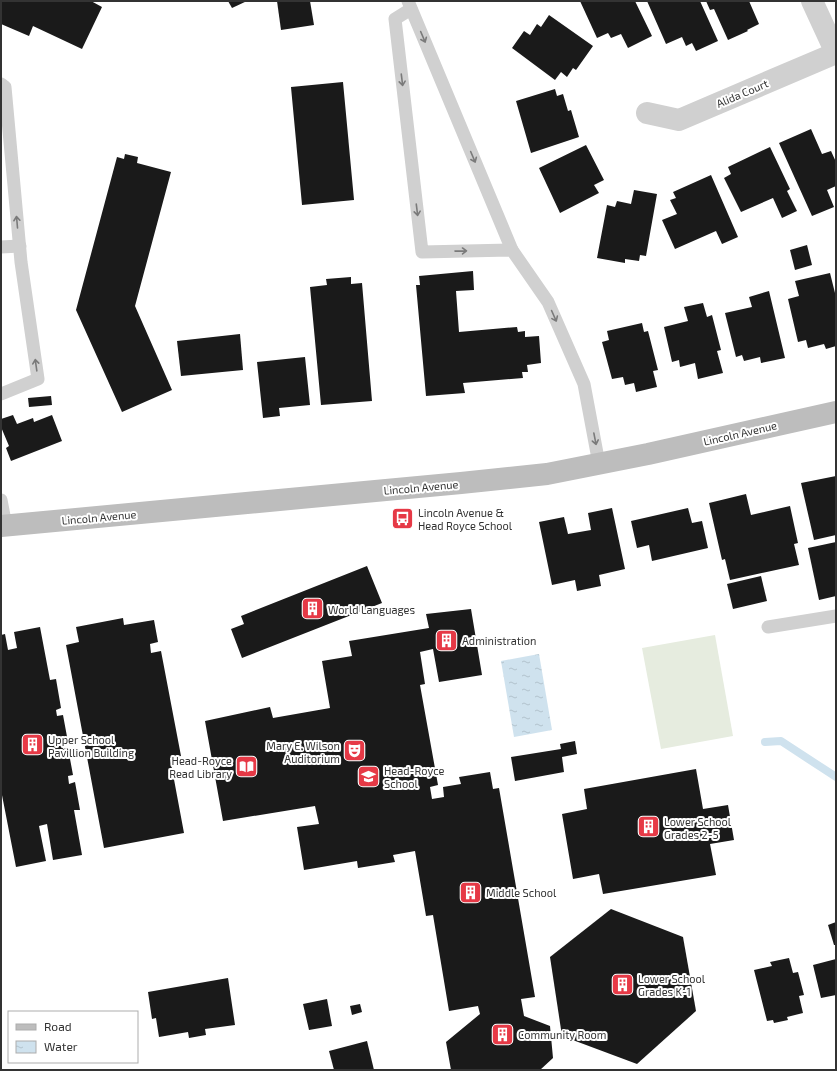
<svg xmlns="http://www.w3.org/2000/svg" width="837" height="1071" viewBox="0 0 837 1071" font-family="'Exo 2',sans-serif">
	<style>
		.pitch { fill: #e6ecdf }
		.water { fill: url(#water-ripples) }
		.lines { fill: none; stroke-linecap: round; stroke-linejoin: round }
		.stream { stroke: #cfe2ee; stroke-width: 8 }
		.building { fill: #1a1a1a }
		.lane { stroke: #d0d0d0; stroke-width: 13 }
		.street { stroke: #d0d0d0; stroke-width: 22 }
		.secondary { stroke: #bdbdbd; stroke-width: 22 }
		.oneway { stroke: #7a7a7a }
		.labels { text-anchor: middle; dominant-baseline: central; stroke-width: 4; stroke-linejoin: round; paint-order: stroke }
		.street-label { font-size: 11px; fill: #333; stroke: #fff }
		.poi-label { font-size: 11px; fill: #333; stroke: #fff; text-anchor: start }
	</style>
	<defs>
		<pattern id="water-ripples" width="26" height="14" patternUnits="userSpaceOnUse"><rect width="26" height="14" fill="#cfe2ee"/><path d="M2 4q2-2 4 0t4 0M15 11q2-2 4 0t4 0" fill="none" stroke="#b2c2cd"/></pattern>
	</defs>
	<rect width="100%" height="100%" fill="#fff"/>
	<polygon class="pitch" points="715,635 733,736 661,749 642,648"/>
	<polygon class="water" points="539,654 552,730 514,737 501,661"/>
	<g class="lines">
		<polyline class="stream" points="765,742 781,741 836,777"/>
	</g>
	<g class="building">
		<polygon points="1,1 91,1 102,7 82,49 33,26 29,36 1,24"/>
		<polygon points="228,1 247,1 232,8"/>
		<polygon points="277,1 310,1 314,25 281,30"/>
		<polygon points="580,1 635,1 652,36 628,48 621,34 611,38 608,33 597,38"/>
		<polygon points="647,1 700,1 718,41 696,51 692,43 686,46 682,37 666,44"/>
		<polygon points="706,1 749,1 759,24 747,30 748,31 728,40 714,9 710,10"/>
		<polygon points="549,15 593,46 576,70 573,68 567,77 561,72 555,80 512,48 524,31 530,35 537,24 541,27"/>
		<polygon points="343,82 354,200 302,205 291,87"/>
		<polygon points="555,89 557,96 563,94 568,111 571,110 579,137 531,153 516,101"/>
		<polygon points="811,129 822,154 831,151 836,162 836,186 827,190 834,207 812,216 779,143"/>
		<polygon points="586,145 604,180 594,185 599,193 560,213 539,168"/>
		<polygon points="770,147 790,189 787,191 797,211 782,218 773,198 741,212 724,178 731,174 728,167"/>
		<polygon points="125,154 138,157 137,163 171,172 135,306 172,390 122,412 76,310 117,157 124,159"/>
		<polygon points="711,175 738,237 722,244 716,231 675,249 662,220 677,214 670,200 676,198 673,192"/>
		<polygon points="634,190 657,194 646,256 640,255 639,261 625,259 625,263 597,258 607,205 615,207 617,201 631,204"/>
		<polygon points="807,245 812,265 795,270 790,250"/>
		<polygon points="473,271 474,290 456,291 459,332 517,327 518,332 525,331 525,337 539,336 541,363 527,365 528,372 522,372 523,378 463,383 465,393 426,396 416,285 420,285 419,276"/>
		<polygon points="830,273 836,297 836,346 826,349 824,344 808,348 806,340 798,342 788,299 799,296 795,281"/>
		<polygon points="351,277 351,284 362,283 372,401 321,405 310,287 327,285 326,279"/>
		<polygon points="769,291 785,358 761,363 760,357 744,361 742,355 736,357 725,313 752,307 749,297"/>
		<polygon points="703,303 707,317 712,315 721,350 717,351 723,373 698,379 695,363 680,367 679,360 672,362 664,327 688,321 684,307"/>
		<polygon points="642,323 644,332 648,331 658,370 653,371 657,387 636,392 634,383 625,385 623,377 612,379 602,342 609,340 607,331"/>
		<polygon points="240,334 243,370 181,376 177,341"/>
		<polygon points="305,357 310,405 279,408 280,416 263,418 257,362"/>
		<polygon points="51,396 52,405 29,407 28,398"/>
		<polygon points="13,415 17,424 33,418 34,422 52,415 62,441 11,461 6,448 9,446 1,427 1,419"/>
		<polygon points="836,476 836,535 814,540 801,483"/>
		<polygon points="746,494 751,515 790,506 798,543 794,544 799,565 730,580 725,559 722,560 709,503"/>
		<polygon points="612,508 625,569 599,575 601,586 577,591 575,580 552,585 539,522 564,517 568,534 591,530 588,513"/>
		<polygon points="688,508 692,523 702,521 708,548 652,561 649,545 637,548 631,521"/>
		<polygon points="836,542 836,596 819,600 808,548"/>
		<polygon points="367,566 382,603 242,658 231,629 244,624 241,616"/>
		<polygon points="761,576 767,601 733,609 727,584"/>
		<polygon points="471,609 482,675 439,682 433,649 420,652 425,684 420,685 438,785 430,787 432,799 444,797 443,787 461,784 459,777 490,772 493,789 499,788 535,997 521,999 524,1016 550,1026 553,1058 540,1070 451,1070 446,1042 480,1014 478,1006 449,1011 433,915 426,916 415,851 393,855 395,862 358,868 357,861 304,870 297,827 319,824 315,806 223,821 205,721 270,707 273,718 330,708 322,661 352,656 349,641 429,628 426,614"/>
		<polygon points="123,618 124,625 154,620 158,642 150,644 151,653 161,651 181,756 170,758 184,833 104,848 66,645 79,642 76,627"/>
		<polygon points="40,627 50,680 56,679 61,708 56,710 57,716 63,715 68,742 62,743 63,749 68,748 73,775 68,776 69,784 75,782 80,810 74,810 82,855 53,860 47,824 39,826 46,861 16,867 1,790 1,635 5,634 8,650 17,648 14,632"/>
		<polygon points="575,741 577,754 562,757 564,772 515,781 511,757 561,749 560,744"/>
		<polygon points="696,769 703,809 728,805 734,840 710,844 716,875 603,894 599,874 573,879 562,814 587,809 584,789"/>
		<polygon points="611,909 683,937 696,1011 637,1064 562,1036 550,957"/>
		<polygon points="836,922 836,945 834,945 828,925"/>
		<polygon points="789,958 793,973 798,972 804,995 799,996 803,1013 787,1017 788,1020 774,1023 773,1020 767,1021 754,970 772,966 770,962"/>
		<polygon points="836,959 836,995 821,998 813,965"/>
		<polygon points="228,978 235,1025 205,1029 206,1035 189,1038 188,1032 159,1037 156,1018 152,1019 148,992"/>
		<polygon points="327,999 332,1026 309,1030 303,1004"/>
		<polygon points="360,1004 362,1012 352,1015 350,1006"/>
		<polygon points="367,1041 374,1070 334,1070 329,1051"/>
	</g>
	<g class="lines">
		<g class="lane">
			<polyline points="408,1 512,250"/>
			<polyline points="411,9 395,19 422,252 512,250 548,302 584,384 599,464"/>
			<polyline points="1,84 5,87 21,262 38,379 1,394"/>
			<polyline points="1,247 20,246"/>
			<polyline points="1,500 6,526"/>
			<polyline points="768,627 836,616"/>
		</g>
		<g class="street">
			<polyline points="812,1 836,53"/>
			<polyline points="647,113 679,120 836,53"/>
		</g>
		<polyline class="secondary" points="1,526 461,483 547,474 648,454 836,412"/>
	</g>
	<defs><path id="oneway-shaft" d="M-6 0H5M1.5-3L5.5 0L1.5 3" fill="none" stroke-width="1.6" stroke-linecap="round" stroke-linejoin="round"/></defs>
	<g class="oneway">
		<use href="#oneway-shaft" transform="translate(423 37) rotate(67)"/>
		<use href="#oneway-shaft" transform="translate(402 80) rotate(83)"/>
		<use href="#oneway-shaft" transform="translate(473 157) rotate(67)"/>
		<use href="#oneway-shaft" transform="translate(417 210) rotate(83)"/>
		<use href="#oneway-shaft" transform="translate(17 222) rotate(-95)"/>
		<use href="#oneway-shaft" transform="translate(461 251) rotate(-1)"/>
		<use href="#oneway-shaft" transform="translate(554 316) rotate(66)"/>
		<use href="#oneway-shaft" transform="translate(36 365) rotate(-98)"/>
		<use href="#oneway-shaft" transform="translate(595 439) rotate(79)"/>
	</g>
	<defs>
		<symbol id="bus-square" viewBox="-11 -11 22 22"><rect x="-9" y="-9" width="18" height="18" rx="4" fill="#e63946" stroke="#fff"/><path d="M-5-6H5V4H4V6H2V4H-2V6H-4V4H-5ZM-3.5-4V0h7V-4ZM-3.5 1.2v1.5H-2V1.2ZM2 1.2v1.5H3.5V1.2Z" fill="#fff"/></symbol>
		<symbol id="building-square" viewBox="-11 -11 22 22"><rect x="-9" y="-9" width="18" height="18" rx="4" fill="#e63946" stroke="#fff"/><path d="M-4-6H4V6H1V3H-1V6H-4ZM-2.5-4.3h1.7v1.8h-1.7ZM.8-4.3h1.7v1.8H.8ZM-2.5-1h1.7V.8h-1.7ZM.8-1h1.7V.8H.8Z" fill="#fff"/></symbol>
		<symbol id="theatre-square" viewBox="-11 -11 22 22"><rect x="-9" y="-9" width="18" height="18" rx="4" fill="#e63946" stroke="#fff"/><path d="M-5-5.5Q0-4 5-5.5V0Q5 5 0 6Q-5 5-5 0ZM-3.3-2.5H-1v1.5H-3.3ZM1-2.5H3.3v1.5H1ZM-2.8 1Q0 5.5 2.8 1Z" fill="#fff"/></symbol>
		<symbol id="library-square" viewBox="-11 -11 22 22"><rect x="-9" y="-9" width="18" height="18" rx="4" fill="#e63946" stroke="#fff"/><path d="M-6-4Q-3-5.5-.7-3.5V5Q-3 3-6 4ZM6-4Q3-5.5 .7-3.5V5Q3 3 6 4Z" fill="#fff"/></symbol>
		<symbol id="school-square" viewBox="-11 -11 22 22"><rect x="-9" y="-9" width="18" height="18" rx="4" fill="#e63946" stroke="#fff"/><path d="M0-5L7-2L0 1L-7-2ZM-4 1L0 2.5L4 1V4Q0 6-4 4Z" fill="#fff"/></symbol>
	</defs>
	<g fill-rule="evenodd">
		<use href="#bus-square" x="390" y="506" width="25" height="25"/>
		<use href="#building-square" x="300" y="596" width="25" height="25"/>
		<use href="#building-square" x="434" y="628" width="25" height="25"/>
		<use href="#building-square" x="20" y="732" width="25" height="25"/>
		<use href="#theatre-square" x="342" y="738" width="25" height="25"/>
		<use href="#library-square" x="234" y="754" width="25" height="25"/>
		<use href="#school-square" x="356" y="764" width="25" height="25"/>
		<use href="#building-square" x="636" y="814" width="25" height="25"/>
		<use href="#building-square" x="458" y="880" width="25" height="25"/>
		<use href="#building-square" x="610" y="972" width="25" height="25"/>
		<use href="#building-square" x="490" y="1022" width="25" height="25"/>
	</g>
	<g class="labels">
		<g class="street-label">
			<text transform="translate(742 93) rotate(-23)">Alida Court</text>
			<text transform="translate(740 433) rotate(-13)">Lincoln Avenue</text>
			<text transform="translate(421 487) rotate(-5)">Lincoln Avenue</text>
			<text transform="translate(99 517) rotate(-5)">Lincoln Avenue</text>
		</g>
		<g class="poi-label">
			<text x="418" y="512">Lincoln Avenue &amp;<tspan x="418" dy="13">Head Royce School</tspan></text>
			<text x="328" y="609">World Languages</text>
			<text x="462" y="640">Administration</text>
			<text x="48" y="739">Upper School<tspan x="48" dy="13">Pavillion Building</tspan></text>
			<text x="340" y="745" text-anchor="end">Mary E. Wilson<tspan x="340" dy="13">Auditorium</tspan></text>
			<text x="232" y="760" text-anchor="end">Head-Royce<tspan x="232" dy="13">Read Library</tspan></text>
			<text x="384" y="770">Head-Royce<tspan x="384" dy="13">School</tspan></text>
			<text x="664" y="821">Lower School<tspan x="664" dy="13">Grades 2-5</tspan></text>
			<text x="486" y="892">Middle School</text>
			<text x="638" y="978">Lower School<tspan x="638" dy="13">Grades K-1</tspan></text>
			<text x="518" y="1034">Community Room</text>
		</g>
	</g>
	<rect width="837" height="1071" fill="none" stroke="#333333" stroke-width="4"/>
	<rect x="8" y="1011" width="130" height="52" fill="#ffffff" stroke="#adadad"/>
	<rect x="16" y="1024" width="20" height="6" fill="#bdbdbd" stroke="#adadad"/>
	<text x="44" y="1031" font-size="12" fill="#333333">Road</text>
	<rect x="16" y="1041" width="20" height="12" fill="url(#water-ripples)" stroke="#adadad"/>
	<text x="44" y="1051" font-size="12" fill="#333333">Water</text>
</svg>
